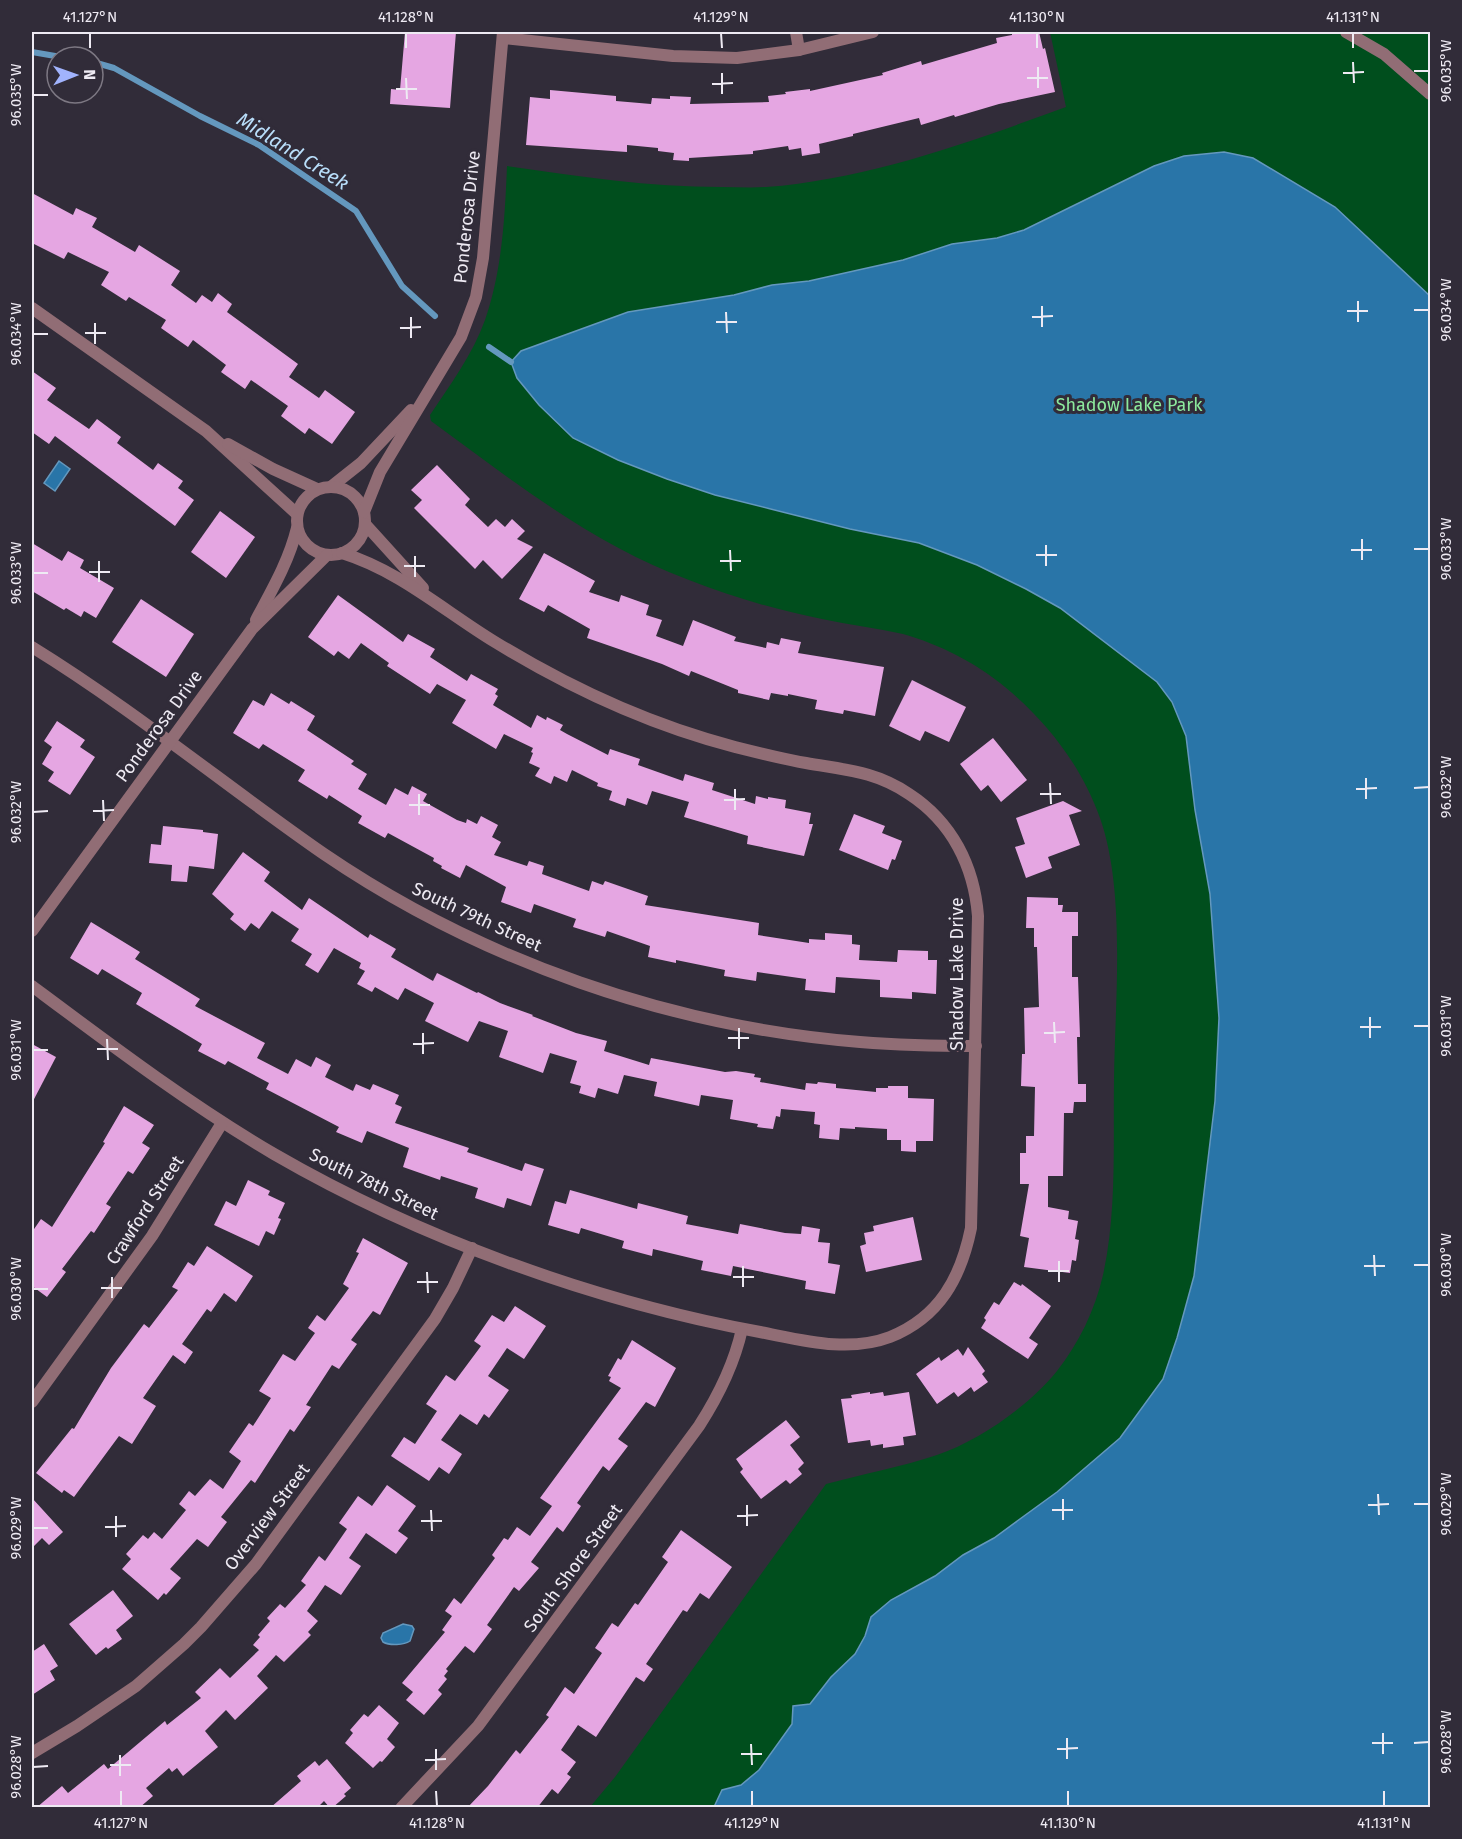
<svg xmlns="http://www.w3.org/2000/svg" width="1462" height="1839" viewBox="0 0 1462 1839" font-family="'Fira Sans',sans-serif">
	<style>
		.green { fill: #004e1d }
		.water { fill: #2975a8; stroke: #6498be; stroke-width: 1.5 }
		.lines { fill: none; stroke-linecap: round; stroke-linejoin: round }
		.stream { stroke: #6498be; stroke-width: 6 }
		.building { fill: #e5a6e2 }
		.street { stroke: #916d75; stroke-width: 12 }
		.ticks { fill: none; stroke: #eeeaf3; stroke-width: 2 }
		.labels { text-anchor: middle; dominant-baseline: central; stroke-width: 6; stroke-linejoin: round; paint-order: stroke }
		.street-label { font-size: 18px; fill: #eeeaf3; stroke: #312c39 }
		.park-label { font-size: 18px; fill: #8ce99d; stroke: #312c39 }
		.water-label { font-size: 20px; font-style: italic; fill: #b9defa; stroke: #312c39 }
		.neatline { fill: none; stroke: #eeeaf3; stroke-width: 2 }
		.ticks-label { font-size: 15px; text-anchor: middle; fill: #eeeaf3 }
	</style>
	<rect width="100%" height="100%" fill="#312c39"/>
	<path class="green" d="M1050,32H1430V1807H590L615,1777L826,1484C863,1474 901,1467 937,1455C979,1441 1030,1405 1057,1371C1079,1343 1095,1310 1103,1275C1117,1212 1113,1144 1114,1079C1115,1000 1126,892 1100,818C1081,765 1047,722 1005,687C976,663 939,644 903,634C877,628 849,625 822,619C777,610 732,597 689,580C592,544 513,481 431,421L430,415C450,385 473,354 485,320C502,271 505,217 507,166C578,176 649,187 721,187C736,187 751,188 766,187C869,179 970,142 1066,107Z"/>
	<g class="water">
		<polygon points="1224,152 1253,158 1335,207 1430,296 1430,1807 714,1807 722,1790 741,1785 759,1770 792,1724 793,1706 810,1704 831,1677 855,1654 865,1636 871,1617 891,1600 935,1576 963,1555 994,1538 1057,1492 1120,1438 1163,1379 1177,1338 1194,1276 1215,1101 1219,1018 1210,894 1195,810 1186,736 1172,702 1157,682 1060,608 1026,589 977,565 919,543 850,529 715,495 667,479 618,460 573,438 539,405 517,378 511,362 521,351 628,312 734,295 772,285 809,281 903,260 952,244 997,238 1024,230 1154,166 1184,156"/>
		<polygon points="59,461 70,469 55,491 44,483"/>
		<path d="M403,1624L412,1626L414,1629L410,1641C404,1645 390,1646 383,1642L381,1638L383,1633Z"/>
	</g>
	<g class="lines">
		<g class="stream">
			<polyline points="32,52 61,57"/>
			<polyline points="93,62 114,68 200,116 259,145 356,211 402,286 435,316"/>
			<polyline points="489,347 511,362"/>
		</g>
	</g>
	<g class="building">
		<polygon points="405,32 456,32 450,108 390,104 391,89 400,90"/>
		<polygon points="1012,32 1039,32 1043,49 1045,48 1055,92 999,104 955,117 954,115 921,125 919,118 853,134 853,136 819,144 820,153 802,156 801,148 789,150 788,146 753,151 753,154 689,158 689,161 673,160 674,153 658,151 658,148 627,145 627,152 526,145 530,97 550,99 550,90 616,96 616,101 651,104 652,98 670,99 670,96 691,97 690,104 769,102 768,96 786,94 785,92 810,89 810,91 883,75 882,73 921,61 922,65 997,43 996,38 1012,35"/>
		<polygon points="32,193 73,215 76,208 97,218 92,227 135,252 139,245 180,271 171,285 196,303 202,295 212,302 218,293 232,304 227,312 298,364 289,377 319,398 325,390 355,412 332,444 309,428 305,434 281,416 288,406 251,380 245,389 221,372 226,365 193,340 188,347 161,328 166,320 129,297 126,301 101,285 109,272 68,252 64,259 32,243"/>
		<polygon points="32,371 56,388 47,400 89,429 97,419 121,437 117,443 153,470 158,463 183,481 178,488 194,500 175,526 55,436 49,444 32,432"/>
		<polygon points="437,465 470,499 465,505 488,527 496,519 505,527 512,519 525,531 517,539 533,547 502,579 483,560 475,569 414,508 422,500 411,490"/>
		<polygon points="220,511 255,537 226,578 191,552"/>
		<polygon points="32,543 62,561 68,551 84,560 80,568 114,588 96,618 84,611 81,617 66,608 64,610 32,591"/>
		<polygon points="544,553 595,581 589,592 619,602 621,595 649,605 646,615 662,620 656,636 683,646 693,620 736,637 734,641 766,648 767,642 779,645 781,638 801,642 798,653 884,667 875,716 844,710 843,714 815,709 817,700 788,694 788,696 771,693 769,700 738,693 738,690 691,671 689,676 662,664 587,638 590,629 548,605 544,612 519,599"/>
		<polygon points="338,595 403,642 408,634 435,649 430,657 467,681 471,674 498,689 495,694 498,696 493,705 531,728 537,715 546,720 547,717 563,725 560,730 567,734 608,755 610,749 640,759 638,765 683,781 685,774 714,783 712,790 755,804 756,796 768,799 768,797 786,800 785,808 811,813 809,824 813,824 804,856 747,844 748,836 684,817 689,802 652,791 647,805 627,798 625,806 609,800 612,791 597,786 598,783 572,770 567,782 554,776 551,784 535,776 540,768 529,763 533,753 531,752 533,748 504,734 496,749 452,723 466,700 437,684 430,694 387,666 389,663 361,643 349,659 338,651 334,656 308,637"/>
		<polygon points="141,599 194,634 166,677 112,642"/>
		<polygon points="912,680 966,707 949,742 925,731 920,741 889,726"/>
		<polygon points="271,693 289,704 291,701 315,716 307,730 354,761 351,764 367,774 358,789 386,805 395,788 408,795 412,786 427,794 423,801 457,820 466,823 467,819 477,824 481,816 498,825 492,837 501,842 494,855 527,866 529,861 544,866 542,874 589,891 592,881 603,885 605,881 648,896 645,905 759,923 758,935 809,943 809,939 825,940 825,933 852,935 852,944 860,945 859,960 897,962 898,950 928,951 928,960 937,960 936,994 912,992 912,999 880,997 880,980 836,977 835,993 805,990 806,979 757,972 756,981 724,976 725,970 676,960 676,963 648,957 650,946 607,931 605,937 573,927 576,919 534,904 531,913 501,902 506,887 466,865 460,878 441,868 442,866 433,861 434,858 388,833 385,838 358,823 362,816 329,795 327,799 298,781 305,770 263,744 259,749 233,733 253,700 264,706"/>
		<polygon points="57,721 85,740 80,747 95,757 70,795 48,781 54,772 42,764 52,747 44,741"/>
		<polygon points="993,738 1027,780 1001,802 988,785 981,791 960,764"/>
		<polygon points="1063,801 1082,811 1069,815 1080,845 1048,857 1052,868 1026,878 1015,847 1025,844 1016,818"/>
		<polygon points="854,814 885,826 882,833 902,841 895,860 892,859 888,870 839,850"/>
		<polygon points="163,826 203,830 203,832 218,834 214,869 189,866 187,882 171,881 172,865 149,863 151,844 161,845"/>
		<polygon points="243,852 270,872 264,881 302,910 309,898 368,938 370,934 396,949 391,957 433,981 437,973 477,993 478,992 500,1003 533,1015 532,1016 576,1033 607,1041 604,1051 649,1065 651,1058 725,1072 736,1071 755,1074 754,1077 761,1078 760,1082 805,1090 806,1083 817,1084 818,1082 836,1084 836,1088 876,1092 876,1088 888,1088 888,1086 908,1086 908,1098 934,1099 933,1141 916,1141 916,1152 901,1151 901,1140 887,1140 887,1129 855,1127 855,1129 840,1128 839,1140 819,1138 820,1125 814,1124 815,1112 781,1109 780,1117 776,1116 773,1129 757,1127 758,1124 730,1119 733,1100 701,1095 699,1106 654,1096 657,1082 624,1075 618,1094 598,1088 595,1098 579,1093 581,1086 570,1083 577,1061 550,1053 543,1073 499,1057 508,1031 479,1021 468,1042 447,1032 425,1021 434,1003 405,988 398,1000 375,987 372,992 357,984 365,971 359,968 361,963 334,948 318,973 305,965 312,954 291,941 299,929 272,911 259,929 251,923 245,931 230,919 234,914 212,894"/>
		<polygon points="1027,897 1058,898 1058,905 1063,905 1062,912 1078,912 1078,936 1072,936 1072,977 1078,977 1080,1037 1077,1037 1078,1084 1086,1084 1086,1102 1074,1102 1073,1113 1064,1113 1063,1176 1048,1176 1048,1207 1069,1211 1068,1219 1078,1221 1075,1239 1079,1240 1076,1261 1072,1260 1070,1273 1024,1267 1029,1238 1020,1236 1029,1184 1020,1184 1020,1153 1026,1153 1026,1136 1034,1136 1035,1087 1021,1086 1022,1054 1025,1054 1024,1008 1039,1007 1037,947 1034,947 1034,928 1026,928"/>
		<polygon points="91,922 140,952 135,959 200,999 195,1006 265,1043 257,1058 288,1074 296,1059 311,1067 316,1057 331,1065 325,1077 353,1091 356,1084 370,1090 373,1084 399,1095 395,1104 402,1107 395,1123 469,1148 467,1152 522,1171 525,1163 544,1169 531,1206 507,1198 504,1208 475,1198 478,1188 441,1176 440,1180 403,1167 409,1148 367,1131 362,1143 336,1132 339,1127 266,1089 269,1083 228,1061 225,1065 198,1051 202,1044 136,1004 142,993 102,969 98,975 70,958"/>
		<polygon points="32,1044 56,1057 32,1103"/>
		<polygon points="124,1106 154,1125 142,1143 150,1148 133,1174 128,1171 106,1204 111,1207 94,1233 91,1231 62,1269 66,1272 47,1297 32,1286 32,1232 41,1219 52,1227 105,1143 103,1142"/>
		<polygon points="248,1180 270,1191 268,1195 285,1203 278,1218 281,1219 274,1235 266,1231 259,1246 214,1225 226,1201 236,1206"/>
		<polygon points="570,1190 637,1209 638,1203 688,1216 686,1224 738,1234 740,1224 785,1233 801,1234 802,1226 820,1229 818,1242 830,1243 828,1263 840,1265 835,1294 805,1289 806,1281 733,1266 731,1276 701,1270 703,1261 653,1249 652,1256 622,1248 624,1241 581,1228 579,1234 548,1225 555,1201 566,1204"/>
		<polygon points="913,1217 922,1260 866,1272 860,1246 866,1244 864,1233 874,1231 873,1226"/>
		<polygon points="363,1238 408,1263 380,1315 373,1311 351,1340 357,1344 339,1369 332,1365 306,1405 311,1407 294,1432 290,1429 255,1483 251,1480 221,1517 227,1522 208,1547 197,1539 170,1569 181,1578 166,1595 164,1593 158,1600 122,1569 131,1559 126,1554 143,1535 148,1539 154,1532 162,1539 186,1510 179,1504 189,1491 195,1496 210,1479 223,1489 241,1461 229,1452 249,1423 253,1426 271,1398 259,1391 283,1354 295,1361 315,1333 308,1328 317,1315 325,1321 349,1288 343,1284 359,1253 356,1252"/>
		<polygon points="207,1246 253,1276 236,1302 224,1293 211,1312 207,1309 182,1344 193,1352 185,1364 173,1355 143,1398 156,1406 132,1444 119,1436 74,1497 64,1490 62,1493 36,1473 72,1428 74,1429 111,1368 144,1324 149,1328 178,1290 172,1287 188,1262 194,1266"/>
		<polygon points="1014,1282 1021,1286 1022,1284 1051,1306 1029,1338 1038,1344 1028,1359 981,1328 986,1320 984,1318 994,1302 999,1305"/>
		<polygon points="515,1306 546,1326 524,1359 507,1348 488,1376 509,1390 489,1418 484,1414 477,1425 460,1414 441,1440 462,1454 449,1474 439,1467 429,1481 391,1456 404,1437 415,1444 437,1411 426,1404 446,1375 455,1381 481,1346 474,1341 492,1315 504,1322"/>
		<polygon points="632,1340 676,1368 655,1407 646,1402 618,1439 628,1446 609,1471 603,1466 577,1503 581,1506 563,1532 557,1527 531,1562 539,1568 519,1591 514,1587 487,1625 492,1629 474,1653 465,1646 446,1669 448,1671 444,1676 447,1679 438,1690 442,1694 424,1715 406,1700 413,1692 402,1683 445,1632 442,1630 452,1616 445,1611 454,1598 461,1604 495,1558 492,1555 504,1538 508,1540 517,1527 530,1536 552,1506 540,1498 621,1388 609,1381 611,1377 608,1376 618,1358 621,1360"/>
		<polygon points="968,1347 985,1371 982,1374 988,1382 974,1392 971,1387 958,1397 954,1392 937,1404 916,1374 939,1357 941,1361 958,1349 963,1356"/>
		<polygon points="870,1392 870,1394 883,1392 884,1396 909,1392 916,1435 903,1437 904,1445 883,1448 883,1444 871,1446 870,1440 848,1443 841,1399 852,1398 851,1395"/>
		<polygon points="786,1420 800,1437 790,1445 804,1463 798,1469 802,1474 790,1484 786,1480 761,1499 740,1472 743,1469 736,1459"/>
		<polygon points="387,1485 416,1506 398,1531 408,1538 396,1554 366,1533 349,1558 361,1566 341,1595 325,1585 307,1611 318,1621 308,1632 311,1635 284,1662 276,1655 257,1676 268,1688 235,1720 226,1710 205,1731 218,1747 183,1776 177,1768 172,1772 169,1768 146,1788 153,1796 139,1808 36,1808 62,1786 68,1793 104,1764 108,1769 165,1721 167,1725 201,1698 195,1692 220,1668 230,1678 259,1650 253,1645 260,1637 258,1635 270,1621 267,1618 280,1604 285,1608 306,1585 301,1581 319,1556 325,1561 347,1529 339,1523 358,1496 372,1506"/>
		<polygon points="32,1498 63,1532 49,1545 42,1538 32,1548"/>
		<polygon points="681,1530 732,1567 709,1599 700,1593 687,1612 683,1610 646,1664 653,1669 644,1682 636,1677 596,1737 578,1725 561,1750 576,1762 567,1774 571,1777 558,1794 552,1789 537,1808 467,1808 488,1786 516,1750 520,1754 549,1717 546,1715 565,1687 574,1694 602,1653 595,1648 612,1623 618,1627 635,1603 638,1605 668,1562 662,1557"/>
		<polygon points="113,1590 133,1616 116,1630 122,1639 108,1649 106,1647 96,1655 69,1624"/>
		<polygon points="44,1644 58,1666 50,1671 55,1680 32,1695 32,1652"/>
		<polygon points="379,1705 399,1723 387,1739 395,1747 382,1762 380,1761 373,1768 345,1743 353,1733 350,1730 364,1714 368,1717"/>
		<polygon points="327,1759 351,1788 344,1794 346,1796 332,1808 330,1808 324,1801 317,1808 270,1808 301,1781 297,1776 315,1761 319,1766"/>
	</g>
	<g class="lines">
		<g class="street">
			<polyline points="796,32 799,50"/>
			<polyline points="1346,32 1384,54 1430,94"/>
			<polyline points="503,38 673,56 737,58 799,50 873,32"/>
			<polyline points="32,308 206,431 297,514"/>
			<polyline points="228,444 273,469 317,489"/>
			<polyline points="332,486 361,463 411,410"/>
			<circle cx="331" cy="521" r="34"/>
			<polyline points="364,512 380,472 461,337 476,297 483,258 503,32"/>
			<polyline points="365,524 423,588"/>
			<path d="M256,620C272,590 289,561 297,528"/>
			<path d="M32,647C134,710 226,786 324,854C481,961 671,1027 860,1042C898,1045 937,1046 976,1046"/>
			<polyline points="32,931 252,629 327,555"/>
			<path d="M32,986C111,1045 189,1104 274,1154C419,1238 596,1302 760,1332C802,1340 848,1353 890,1337C940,1317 961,1277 971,1228L978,916C974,866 952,822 909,794C875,771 845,770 806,763C783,759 759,753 735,747C650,725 570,688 495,642C444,611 400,571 342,553"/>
			<polyline points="32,1402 152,1236 222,1123"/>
			<polyline points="32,1753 77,1726 136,1686 184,1644 201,1627 256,1564 435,1319 453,1288 472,1248"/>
			<path d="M401,1808L478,1726L699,1426C719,1395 734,1365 742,1329"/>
		</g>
	</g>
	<path class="ticks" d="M90,33V48M406,33V48M721,33L722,48M1037,33V48M1353,33V48M1353,62L1354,83M1038,67V88M1414,71H1429M722,73V94M1343,73L1364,72M406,78L407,99M1027,78H1048M712,84L733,83M396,89H417M33,95H48M1358,301V322M1042,306V327M1414,310H1429M1347,311H1368M726,312L727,333M411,317V338M1032,317L1053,316M716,322H737M95,323V344M400,328L421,327M85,333H106M33,334H48M1362,539V560M1046,545V566M1414,549H1429M730,550L731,571M1351,550H1372M1036,555H1057M415,556V577M99,561V582M720,561H741M404,566H425M89,572H110M33,573H48M1366,778V799M1050,783L1051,804M1414,788L1429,787M735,789V810M1356,789L1377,788M419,794V815M1040,794H1061M103,800L104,821M724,800L745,799M409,805H430M93,811L114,810M33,812L48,811M1370,1017V1038M1054,1022L1055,1043M1414,1026H1429M1360,1027H1381M739,1028V1049M423,1033V1054M1044,1033L1065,1032M728,1038H749M107,1039L108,1060M413,1044L434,1043M97,1049H118M33,1050H48M1374,1255L1375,1276M1059,1261V1282M1414,1265H1429M743,1266V1287M1364,1266H1385M1048,1271H1069M427,1272L428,1293M112,1277V1298M733,1277H754M417,1282H438M101,1288H122M33,1289H48M1378,1494L1379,1515M1063,1499V1520M1414,1504H1429M747,1505V1526M1368,1505L1389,1504M431,1510L432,1531M1052,1510H1073M116,1516V1537M737,1516L758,1515M421,1521H442M105,1527L126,1526M33,1528H48M1383,1733V1754M1067,1738V1759M1372,1743H1393M1414,1743L1429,1742M751,1744L752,1765M436,1749V1770M1057,1749L1078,1748M741,1754H762M120,1755V1776M425,1760L446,1759M110,1765H131M33,1767L48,1766M121,1791V1806M436,1791L437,1806M752,1791V1806M1068,1791V1806M1384,1791V1806"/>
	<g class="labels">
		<g class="street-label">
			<text transform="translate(467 217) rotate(-84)">Ponderosa Drive</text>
			<text transform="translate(159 726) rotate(-54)">Ponderosa Drive</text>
			<text transform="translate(477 917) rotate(25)">South 79th Street</text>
			<text transform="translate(957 974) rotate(-90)">Shadow Lake Drive</text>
			<text transform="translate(374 1184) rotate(26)">South 78th Street</text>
			<text transform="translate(145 1210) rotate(-57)">Crawford Street</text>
			<text transform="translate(267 1517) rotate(-53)">Overview Street</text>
			<text transform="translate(573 1568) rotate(-54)">South Shore Street</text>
		</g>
		<g class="park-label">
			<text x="1129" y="405">Shadow Lake Park</text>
		</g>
		<g class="water-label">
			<text transform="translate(293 151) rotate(32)">Midland Creek</text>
		</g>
	</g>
	<rect width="1462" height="1839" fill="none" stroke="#312c39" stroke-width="66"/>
	<g transform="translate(75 75) rotate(89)"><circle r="28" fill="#312c39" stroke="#7d7883" stroke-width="1.5"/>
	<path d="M0-4.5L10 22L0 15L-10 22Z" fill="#a1b3fd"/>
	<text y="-9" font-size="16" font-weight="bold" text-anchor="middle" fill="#eeeaf3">N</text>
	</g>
	<rect x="33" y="33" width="1396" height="1773" class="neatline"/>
	<g class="ticks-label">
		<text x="90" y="22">41.127°N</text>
		<text x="406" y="22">41.128°N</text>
		<text x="721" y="22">41.129°N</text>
		<text x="1037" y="22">41.130°N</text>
		<text x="1353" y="22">41.131°N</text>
		<text transform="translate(1446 71) rotate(-90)" y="5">96.035°W</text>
		<text transform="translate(16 95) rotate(-90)" y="5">96.035°W</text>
		<text transform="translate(1446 310) rotate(-90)" y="5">96.034°W</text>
		<text transform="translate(16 334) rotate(-90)" y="5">96.034°W</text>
		<text transform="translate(1446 549) rotate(-90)" y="5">96.033°W</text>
		<text transform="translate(16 573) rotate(-90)" y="5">96.033°W</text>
		<text transform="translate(1446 787) rotate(-90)" y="5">96.032°W</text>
		<text transform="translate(16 812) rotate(-90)" y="5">96.032°W</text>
		<text transform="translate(1446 1026) rotate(-90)" y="5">96.031°W</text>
		<text transform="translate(16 1050) rotate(-90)" y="5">96.031°W</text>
		<text transform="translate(1446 1265) rotate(-90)" y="5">96.030°W</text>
		<text transform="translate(16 1289) rotate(-90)" y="5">96.030°W</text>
		<text transform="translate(1446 1504) rotate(-90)" y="5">96.029°W</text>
		<text transform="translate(16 1528) rotate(-90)" y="5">96.029°W</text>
		<text transform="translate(1446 1742) rotate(-90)" y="5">96.028°W</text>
		<text transform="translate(16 1767) rotate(-90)" y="5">96.028°W</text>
		<text x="121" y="1828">41.127°N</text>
		<text x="437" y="1828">41.128°N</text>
		<text x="752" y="1828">41.129°N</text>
		<text x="1068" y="1828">41.130°N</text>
		<text x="1384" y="1828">41.131°N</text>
	</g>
</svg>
